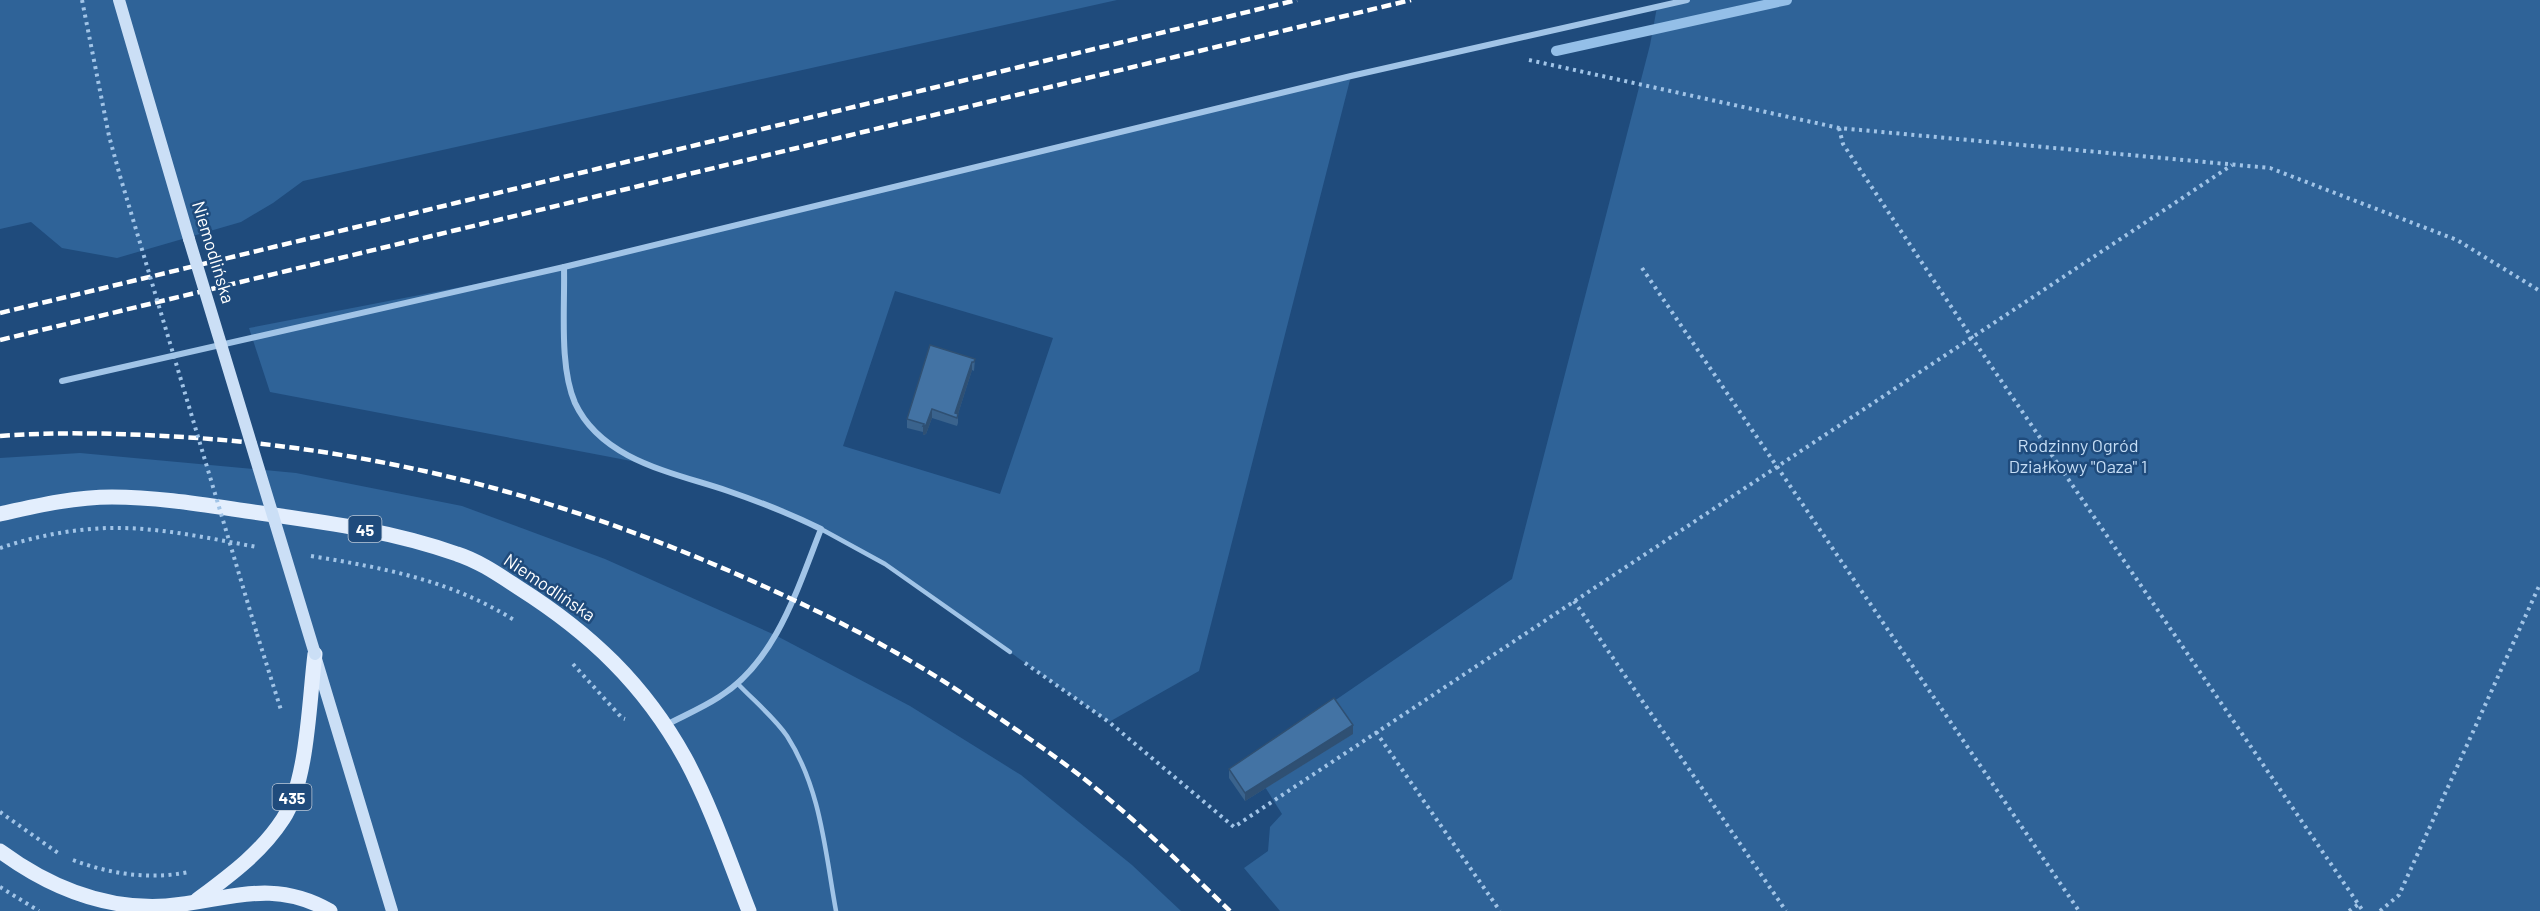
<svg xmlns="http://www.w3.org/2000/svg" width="2540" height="911" viewBox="0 0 2540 911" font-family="Barlow,sans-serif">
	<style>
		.green { fill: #2f6398; fill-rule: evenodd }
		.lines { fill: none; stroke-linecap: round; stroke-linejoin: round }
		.stream { stroke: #94bfe8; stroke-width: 10 }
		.path { stroke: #a1c4e7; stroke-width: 4; stroke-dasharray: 3 4.5; stroke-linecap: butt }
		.service { stroke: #a1c4e7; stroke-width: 4.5 }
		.minor { stroke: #a1c4e7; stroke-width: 6 }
		.secondary { stroke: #cbdff6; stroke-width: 12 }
		.primary { stroke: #e3eefd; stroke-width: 15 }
		.rail { stroke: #fff; stroke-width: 4.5; stroke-dasharray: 10 4.5; stroke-linecap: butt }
		.path-bridge { stroke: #a1c4e7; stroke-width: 4; stroke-dasharray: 3 4.5; stroke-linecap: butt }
		.secondary-bridge { stroke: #cbdff6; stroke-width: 12 }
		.wall { fill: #3a638d }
		.shaded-wall { fill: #2f5073 }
		.building { fill: #4373a4; stroke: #2f5073; stroke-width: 1.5 }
		.labels { text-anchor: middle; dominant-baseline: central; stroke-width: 5; stroke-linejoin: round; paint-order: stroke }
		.shield { fill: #1f4b7c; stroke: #bcc9d8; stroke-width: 1.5 }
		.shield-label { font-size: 16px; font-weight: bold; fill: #fff }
		.street-label { font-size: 18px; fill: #fff; stroke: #1f4b7c }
		.park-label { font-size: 18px; fill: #c5ddf5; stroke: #1f4b7c }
	</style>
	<rect width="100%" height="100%" fill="#1f4b7c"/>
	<g class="green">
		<polygon points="0,0 1117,0 303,181 273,203 241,222 117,258 62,248 31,222 0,229"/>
		<polygon points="1687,0 2540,0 2540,911 1280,911 1244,868 1268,851 1270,827 1282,814 1248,760 1512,579 1650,45 1657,7"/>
		<path d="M1351,76L1199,671L1109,722L885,564L779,509L647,464L270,392L249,328L564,267ZM895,291L1053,338L1000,494L843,446Z"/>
		<polygon points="80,453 296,473 462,506 605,559 775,635 910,706 1021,775 1132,865 1181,911 0,911 0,458"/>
	</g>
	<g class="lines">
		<polyline class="stream" points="1556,51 1787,0"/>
		<g class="path">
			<polyline points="82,0 109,136 120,176"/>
			<polyline points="1529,60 1839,128 2270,168 2457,240 2540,291"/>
			<polyline points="1839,128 1843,144 1972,338 2363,911"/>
			<polyline points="1642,268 2079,911"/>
			<path d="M0,548C39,535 82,527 123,528C168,529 213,539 257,547"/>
			<path d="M311,556C384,568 450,580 514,620"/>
			<polyline points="1574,601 1786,911"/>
			<polyline points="257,634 281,710"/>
			<polyline points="1025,663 1109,722 1234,827 2232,165"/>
			<polyline points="573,664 622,718 625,719"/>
			<polyline points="1376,732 1500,911"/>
			<polyline points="0,812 58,853"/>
			<path d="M73,860C110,874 149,880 189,872"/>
			<polyline points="0,887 39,911"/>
			<polyline points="2349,911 2359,904"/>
			<polyline points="2380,911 2399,895 2540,584"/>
		</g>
		<g class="service">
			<polyline points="821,529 885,564 1010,652"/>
			<path d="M737,683C753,700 774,717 787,736C821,789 825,851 836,911"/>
		</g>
		<g class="minor">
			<polyline points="62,381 564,267"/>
			<path d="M666,725C683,716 702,708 719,697C776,662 798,587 821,529C791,514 760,502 728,491C675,473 602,461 575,403C559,366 565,308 564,267L1351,76L1687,0"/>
		</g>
		<g class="secondary">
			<polyline points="119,0 189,239"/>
			<polyline points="316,659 392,911"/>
		</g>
		<g class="primary">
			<path d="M0,514C36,506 74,497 112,497C164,497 216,507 267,514C331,523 395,532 457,554C479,561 499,575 519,588C590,633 644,684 685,758C711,806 729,860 749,911"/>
			<path d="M0,851C49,887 104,910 166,906C227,901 271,877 330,911"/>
			<path d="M197,900C229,876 261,853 283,819C308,781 309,700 315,654"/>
		</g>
		<g class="rail">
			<polyline points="0,313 1297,0"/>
			<polyline points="0,340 1411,0"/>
			<path d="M0,436C54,432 110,433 164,436C369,446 562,496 750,580C824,613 898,650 966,696C1005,722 1046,749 1083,778C1135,819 1183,866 1230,911"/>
		</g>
		<polyline class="path-bridge" points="120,176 257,634"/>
		<polyline class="secondary-bridge" points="189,239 315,654"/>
	</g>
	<g class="wall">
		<polygon points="975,359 974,371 972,370 958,414 958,423 957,426 932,418 926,434 923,435 923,432 907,428 907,419"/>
		<polygon points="1353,734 1245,801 1229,778 1229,769"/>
	</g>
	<g class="shaded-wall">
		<polygon points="972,362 972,370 957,417 955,413"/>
		<polygon points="932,409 932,418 926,434 923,435 923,426"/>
		<polygon points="1353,725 1353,734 1245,801 1245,793"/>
	</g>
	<g class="building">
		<polygon points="930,345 975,359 974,362 972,362 955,413 958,414 957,418 932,409 926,425 923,426 924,424 907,419"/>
		<polygon points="1334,698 1353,725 1245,793 1229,769"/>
	</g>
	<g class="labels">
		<g class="shield">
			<rect x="348.5" y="516" width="33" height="26" rx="4.5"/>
			<rect x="272.5" y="784" width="39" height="26" rx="4.5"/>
		</g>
		<g class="shield-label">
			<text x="365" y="529">45</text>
			<text x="292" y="797">435</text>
		</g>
		<g class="street-label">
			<text transform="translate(214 252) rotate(73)">Niemodlińska</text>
			<text transform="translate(550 587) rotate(34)">Niemodlińska</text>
		</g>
		<g class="park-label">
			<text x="2078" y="445">Rodzinny Ogród<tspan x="2078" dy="21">Działkowy "Oaza" 1</tspan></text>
		</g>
	</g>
</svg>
